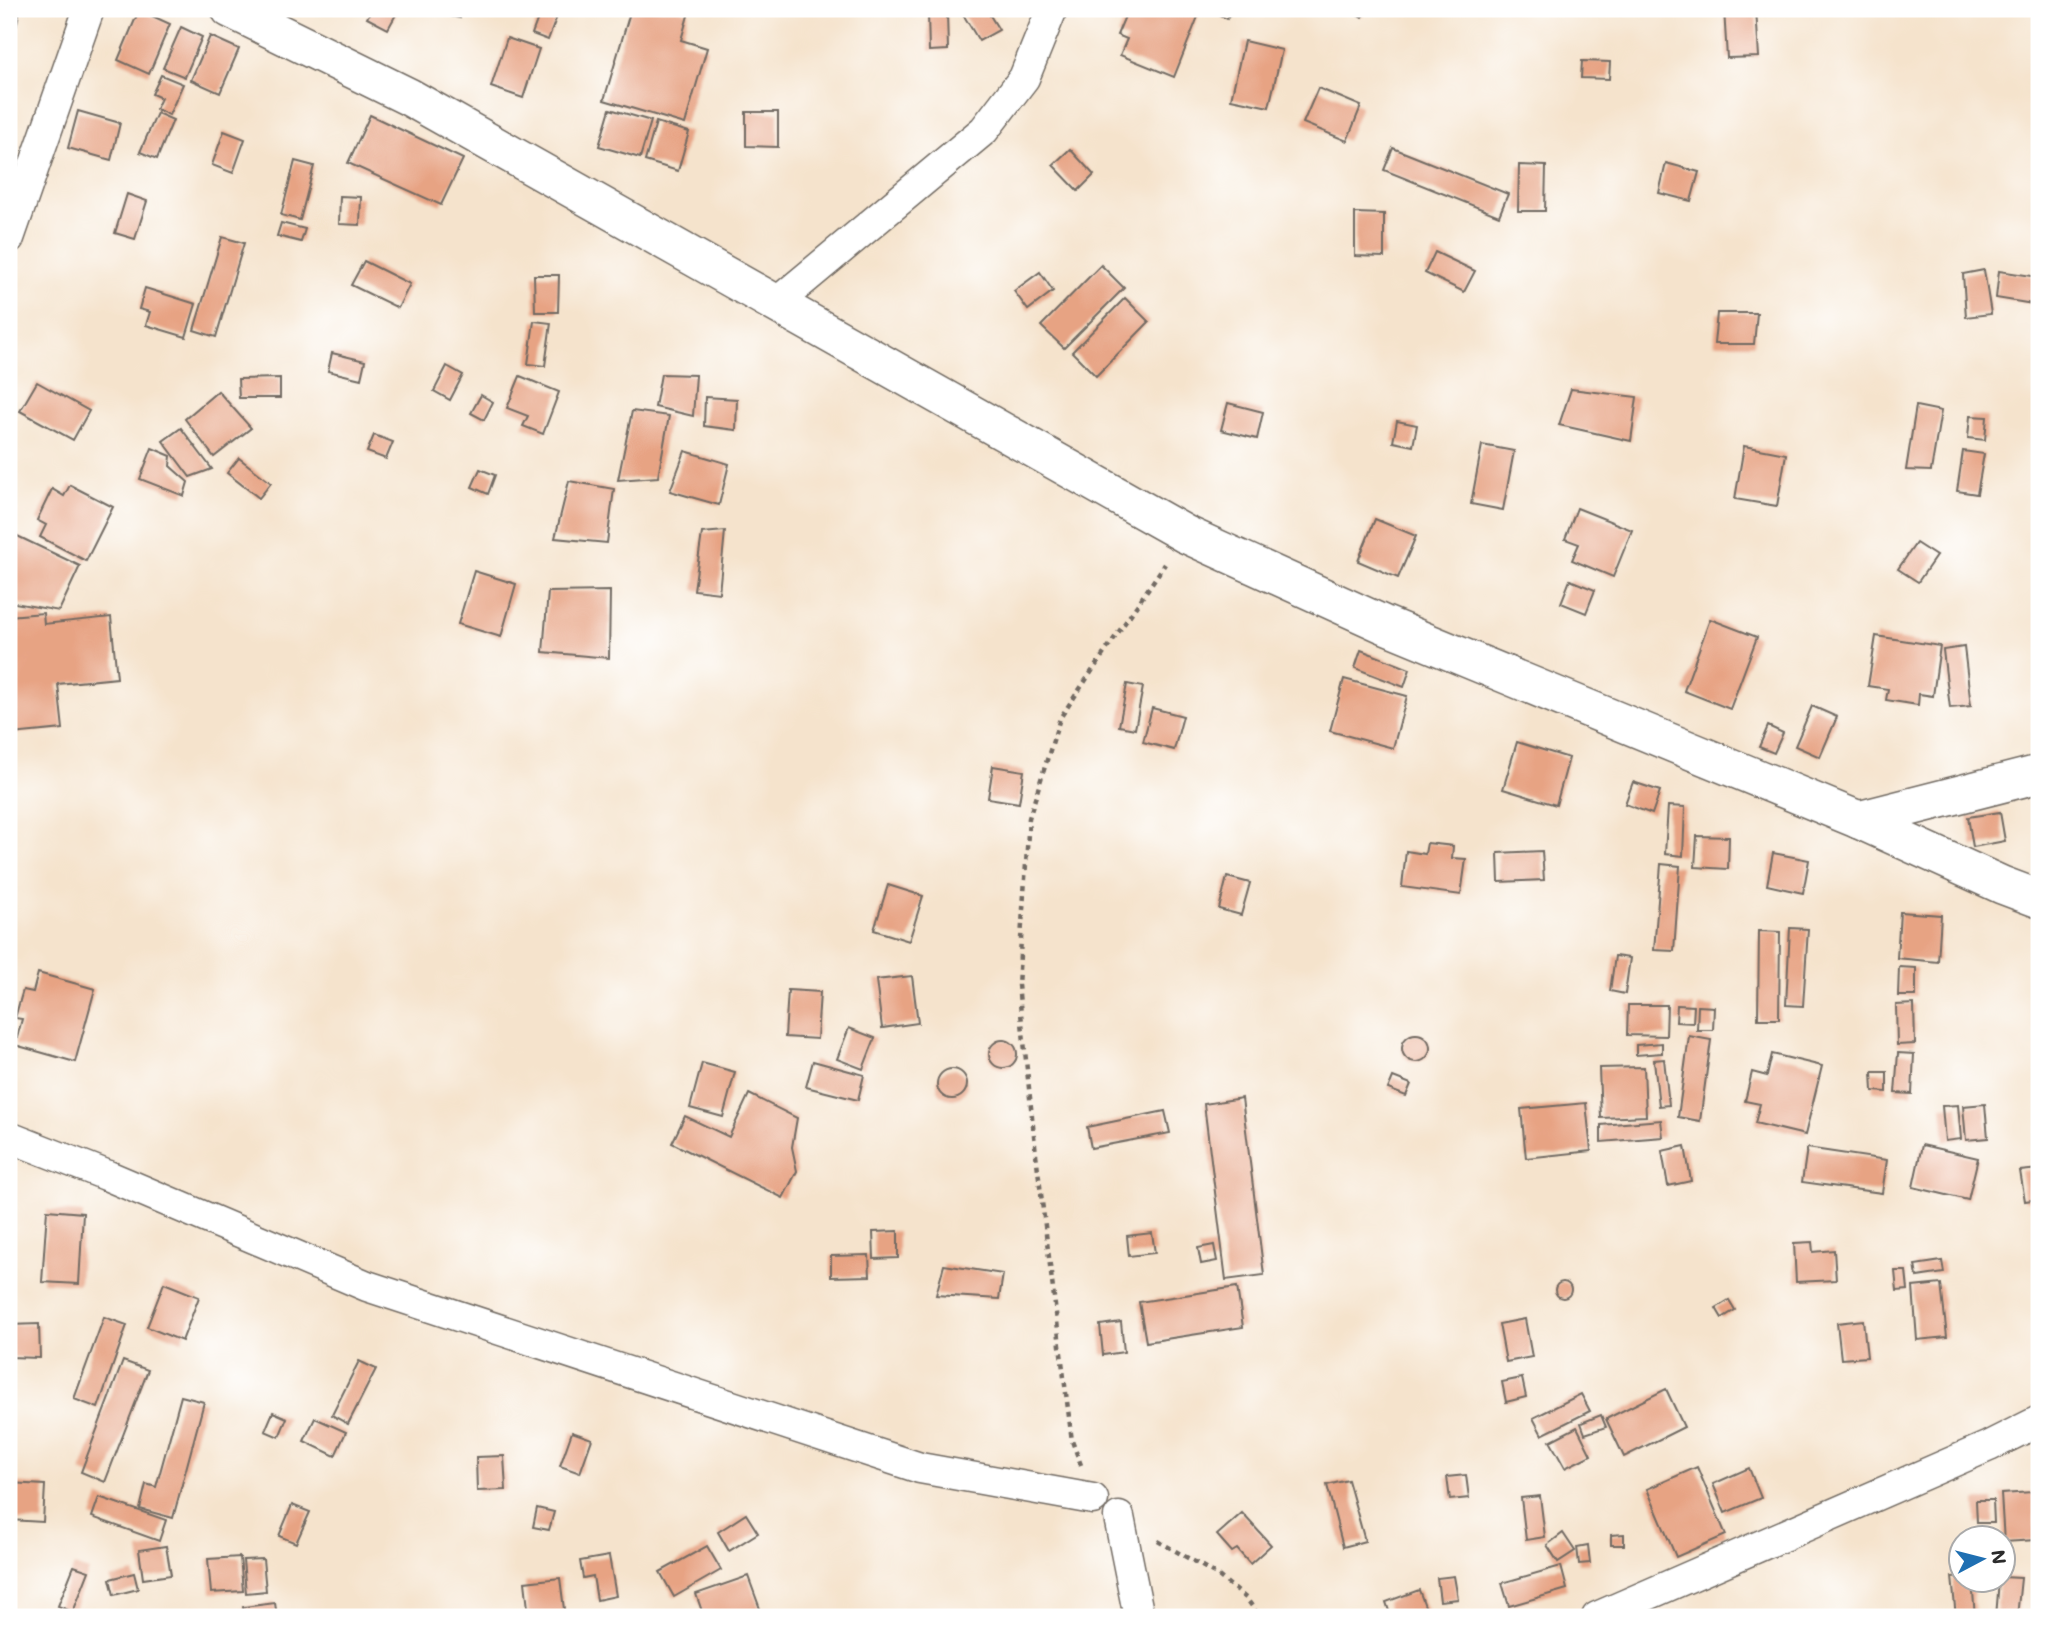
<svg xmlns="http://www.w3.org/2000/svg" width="2048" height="1626" viewBox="0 0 2048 1626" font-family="Mali,sans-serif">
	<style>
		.building { fill: #e7a383 }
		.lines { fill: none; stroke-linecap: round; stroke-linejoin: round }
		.minor-casing { stroke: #726b63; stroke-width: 33 }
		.tertiary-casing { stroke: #726b63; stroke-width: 40 }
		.path { stroke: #726b63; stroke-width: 4.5; stroke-dasharray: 5 5; stroke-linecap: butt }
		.minor { stroke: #fff; stroke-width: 30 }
		.tertiary { stroke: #fff; stroke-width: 37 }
	</style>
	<rect width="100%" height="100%" fill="#fff"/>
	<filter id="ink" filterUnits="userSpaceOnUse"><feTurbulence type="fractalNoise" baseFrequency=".0143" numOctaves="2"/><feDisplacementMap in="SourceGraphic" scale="14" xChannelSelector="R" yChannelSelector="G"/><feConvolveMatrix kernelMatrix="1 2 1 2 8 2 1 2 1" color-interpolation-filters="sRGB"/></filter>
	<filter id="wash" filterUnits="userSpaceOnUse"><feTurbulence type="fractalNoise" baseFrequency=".00686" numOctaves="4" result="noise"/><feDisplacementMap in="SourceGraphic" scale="28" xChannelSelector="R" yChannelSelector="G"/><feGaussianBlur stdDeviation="1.57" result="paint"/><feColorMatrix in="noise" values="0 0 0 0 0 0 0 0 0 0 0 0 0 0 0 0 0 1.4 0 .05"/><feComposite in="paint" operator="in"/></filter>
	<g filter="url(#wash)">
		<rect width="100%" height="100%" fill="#f5e3cc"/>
		<g id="blocks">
			<g class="building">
				<polygon points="9,9 20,9 12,46 9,45"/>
				<polygon points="372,9 399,9 388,29 367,18"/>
				<polygon points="442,9 462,9 460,18 441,14"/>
				<polygon points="631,9 676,9 689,12 681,40 707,48 685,124 604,100"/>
				<polygon points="965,9 986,9 999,30 979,41 961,11"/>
				<polygon points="1128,9 1201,9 1174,77 1120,55 1127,39 1117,35"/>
				<polygon points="1209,9 1233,9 1227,19"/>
				<polygon points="1349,9 1367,9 1362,17"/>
				<polygon points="1724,9 1756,9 1759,57 1727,58"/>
				<polygon points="139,10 170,24 149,74 118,60"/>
				<polygon points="541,10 557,16 548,40 532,34"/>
				<polygon points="928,13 947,13 948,50 929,51"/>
				<polygon points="181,27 202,37 185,77 163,68"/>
				<polygon points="210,36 239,49 220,93 191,80"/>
				<polygon points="507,38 539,49 523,98 491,87"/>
				<polygon points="1244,41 1282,50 1269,107 1231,99"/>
				<polygon points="1582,61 1610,62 1609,79 1581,78"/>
				<polygon points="161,75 183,84 169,115 156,109 161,98 152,94"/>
				<polygon points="1318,88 1361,106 1347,141 1303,123"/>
				<polygon points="610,109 651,121 640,158 599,146"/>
				<polygon points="78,111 120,123 111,160 68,148"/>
				<polygon points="746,112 778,112 778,147 746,146"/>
				<polygon points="157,113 173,120 157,159 140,152"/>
				<polygon points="370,115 463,159 441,205 348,163"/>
				<polygon points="656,122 689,132 678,171 645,161"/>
				<polygon points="224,131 245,139 233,173 212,165"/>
				<polygon points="1393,148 1508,194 1499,216 1384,170"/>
				<polygon points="1070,149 1094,175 1078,191 1053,165"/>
				<polygon points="295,161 314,166 300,220 281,215"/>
				<polygon points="1666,163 1699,172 1691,201 1659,193"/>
				<polygon points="1519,165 1546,166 1545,211 1518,211"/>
				<polygon points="127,194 147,201 135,239 115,233"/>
				<polygon points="340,196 361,197 360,225 339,224"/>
				<polygon points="1355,213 1384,214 1384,257 1355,256"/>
				<polygon points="281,223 305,229 301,242 277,236"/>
				<polygon points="222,237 244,243 216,337 194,330"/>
				<polygon points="1435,252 1475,271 1464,292 1425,273"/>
				<polygon points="364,261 410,284 398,308 351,285"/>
				<polygon points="1101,265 1124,288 1064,348 1041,326"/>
				<polygon points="1984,270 1991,314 1966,317 1963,274"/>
				<polygon points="1999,271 2039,277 2039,305 1996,298"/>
				<polygon points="1040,272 1053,291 1028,310 1014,291"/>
				<polygon points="534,275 559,275 558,312 535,312"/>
				<polygon points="145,288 196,304 186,337 146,325 150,312 139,309"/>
				<polygon points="1125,298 1149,322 1096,376 1072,352"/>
				<polygon points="1717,313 1757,313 1754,344 1714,344"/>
				<polygon points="534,321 551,323 545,366 528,364"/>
				<polygon points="332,353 365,361 361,379 328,371"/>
				<polygon points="447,366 463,375 450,400 434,391"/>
				<polygon points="661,374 696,375 693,416 655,407"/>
				<polygon points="520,376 559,392 543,434 523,426 528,416 507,408"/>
				<polygon points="280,378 280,398 239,398 238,379"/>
				<polygon points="37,382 89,411 73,440 20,411"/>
				<polygon points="1571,389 1637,397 1631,441 1559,425"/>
				<polygon points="218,391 251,428 214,457 185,419"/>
				<polygon points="481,395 493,402 484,420 471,413"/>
				<polygon points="705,397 737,399 736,430 704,426"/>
				<polygon points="1228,403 1263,412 1257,439 1221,430"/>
				<polygon points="1916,406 1941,411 1931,471 1906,470"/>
				<polygon points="632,411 669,416 658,477 618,480"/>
				<polygon points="1970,416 1987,417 1985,440 1968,438"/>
				<polygon points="1397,421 1417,425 1413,446 1393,442"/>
				<polygon points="181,428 212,469 190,477 163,441"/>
				<polygon points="374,435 393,442 386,459 367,452"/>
				<polygon points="1482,445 1514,451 1503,510 1471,504"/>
				<polygon points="1744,446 1786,454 1777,506 1735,499"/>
				<polygon points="152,448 171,456 170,466 188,482 184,496 140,479"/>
				<polygon points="685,451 729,464 719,505 670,491"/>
				<polygon points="1963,451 1984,454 1977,494 1957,491"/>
				<polygon points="239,458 271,483 259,498 227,473"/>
				<polygon points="480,469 495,475 488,494 472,487"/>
				<polygon points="569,481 614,489 607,543 555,538"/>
				<polygon points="70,485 113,507 86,561 40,537 46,525 37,520 52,489 64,496"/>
				<polygon points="1577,508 1632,530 1613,577 1572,560 1579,544 1565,539"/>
				<polygon points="1375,519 1416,536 1398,578 1358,561"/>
				<polygon points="725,531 719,593 694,590 702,533"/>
				<polygon points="9,532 80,566 59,611 9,602"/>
				<polygon points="1916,543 1936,556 1918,582 1898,569"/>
				<polygon points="474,571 516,584 501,637 458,624"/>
				<polygon points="1570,580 1595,590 1586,613 1561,603"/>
				<polygon points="610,591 609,658 543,652 548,592"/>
				<polygon points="43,613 44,624 111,617 117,678 58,684 63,729 12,734 9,698 9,616"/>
				<polygon points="1710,619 1757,637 1730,709 1684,691"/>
				<polygon points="1876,636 1940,646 1933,696 1919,694 1918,705 1886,700 1888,689 1868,686"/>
				<polygon points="1964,647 1971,706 1950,708 1943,650"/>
				<polygon points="1361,650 1410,669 1404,687 1355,668"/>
				<polygon points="1344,679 1407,696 1393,748 1330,731"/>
				<polygon points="1127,684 1143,687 1135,729 1119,726"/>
				<polygon points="1812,706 1837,717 1820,757 1795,746"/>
				<polygon points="1152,708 1183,716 1174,750 1143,742"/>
				<polygon points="1768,726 1783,733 1774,753 1759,747"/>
				<polygon points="1517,742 1569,758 1556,805 1503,789"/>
				<polygon points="993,766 1024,771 1019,803 988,798"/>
				<polygon points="1633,782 1660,791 1652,814 1625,804"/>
				<polygon points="1668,806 1685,807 1683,856 1665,854"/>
				<polygon points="2000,812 2005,841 1973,847 1968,817"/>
				<polygon points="1697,836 1729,837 1728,869 1695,867"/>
				<polygon points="1427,843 1453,846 1452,858 1466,859 1461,895 1402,887 1406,851 1425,854"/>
				<polygon points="1542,851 1544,880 1499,882 1498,853"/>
				<polygon points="1773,853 1809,860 1803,893 1767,885"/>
				<polygon points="1661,864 1680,866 1674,951 1654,950"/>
				<polygon points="1227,877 1250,883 1241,915 1219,909"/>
				<polygon points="888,885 923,896 909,941 874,930"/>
				<polygon points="1900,912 1941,915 1938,962 1897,958"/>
				<polygon points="1790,928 1808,929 1803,1006 1786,1005"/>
				<polygon points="1759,931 1780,932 1779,1019 1758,1019"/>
				<polygon points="1615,956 1630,958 1625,994 1610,991"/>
				<polygon points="1899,967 1916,968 1916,996 1898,996"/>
				<polygon points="38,973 95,989 75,1062 15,1045 22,1019 15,1018 23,990 33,992"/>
				<polygon points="912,976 918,1023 882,1028 876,980"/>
				<polygon points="788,990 820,992 817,1039 785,1037"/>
				<polygon points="1914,1004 1915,1044 1897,1045 1896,1005"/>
				<polygon points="1628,1005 1667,1005 1666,1036 1627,1035"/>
				<polygon points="1677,1005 1694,1006 1693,1023 1676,1022"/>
				<polygon points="1698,1006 1714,1007 1713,1030 1697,1030"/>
				<polygon points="849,1028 875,1038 863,1069 837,1059"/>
				<circle cx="1416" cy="1048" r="14"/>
				<polygon points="1689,1036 1711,1040 1700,1121 1678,1117"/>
				<circle cx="1003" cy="1054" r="14"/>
				<polygon points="1662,1043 1662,1053 1636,1055 1636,1045"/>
				<polygon points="1898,1053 1914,1054 1912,1094 1895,1093"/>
				<polygon points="1772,1054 1822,1066 1805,1135 1755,1123 1760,1104 1745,1101 1752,1072 1767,1076"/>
				<polygon points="1664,1059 1669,1105 1659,1106 1654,1060"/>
				<polygon points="813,1061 864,1075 858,1100 806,1087"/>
				<polygon points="702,1063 735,1072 723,1117 690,1108"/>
				<polygon points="1644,1067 1646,1116 1601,1118 1599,1068"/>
				<circle cx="952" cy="1084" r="15"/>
				<polygon points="1872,1072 1887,1072 1887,1092 1873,1091"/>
				<polygon points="1393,1077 1411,1084 1406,1096 1388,1089"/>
				<polygon points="749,1094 797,1118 792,1147 797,1171 783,1198 672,1143 685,1116 729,1137"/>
				<polygon points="1242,1098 1264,1275 1226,1280 1204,1104"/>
				<polygon points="1586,1103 1591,1151 1526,1158 1521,1109"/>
				<polygon points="1985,1104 1988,1138 1966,1140 1963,1106"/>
				<polygon points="1958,1105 1961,1139 1945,1141 1942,1106"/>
				<polygon points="1165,1111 1170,1133 1091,1148 1087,1127"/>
				<polygon points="1661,1120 1663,1137 1601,1142 1601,1125"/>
				<polygon points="1922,1145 1978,1158 1968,1200 1913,1187"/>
				<polygon points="1685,1146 1691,1181 1668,1186 1662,1151"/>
				<polygon points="1807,1148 1887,1160 1882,1193 1802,1182"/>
				<polygon points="2039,1169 2039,1199 2025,1201 2020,1171"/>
				<polygon points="47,1210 83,1213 79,1284 42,1282"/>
				<polygon points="898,1231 898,1258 874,1259 873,1232"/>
				<polygon points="1152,1233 1155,1253 1129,1256 1127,1236"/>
				<polygon points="1812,1242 1813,1252 1834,1250 1836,1280 1796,1282 1794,1243"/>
				<polygon points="1214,1245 1217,1261 1201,1264 1198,1248"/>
				<polygon points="869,1255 870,1276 831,1277 831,1256"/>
				<polygon points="1942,1261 1944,1273 1917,1277 1915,1265"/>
				<polygon points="944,1265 1003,1274 999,1299 936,1295"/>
				<polygon points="1895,1271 1906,1271 1908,1290 1897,1291"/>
				<circle cx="1563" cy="1290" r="8"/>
				<polygon points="164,1283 199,1297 182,1341 147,1327"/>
				<polygon points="1941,1284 1947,1337 1917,1340 1913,1287"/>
				<polygon points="1237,1287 1243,1327 1146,1342 1139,1302"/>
				<polygon points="1729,1300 1735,1310 1722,1318 1716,1308"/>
				<polygon points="104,1317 127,1325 98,1408 74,1399"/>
				<polygon points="1525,1319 1532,1357 1506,1362 1499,1324"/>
				<polygon points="1863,1320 1867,1357 1841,1359 1837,1323"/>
				<polygon points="1121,1322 1124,1352 1103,1355 1100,1325"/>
				<polygon points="39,1324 40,1358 9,1357 9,1325"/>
				<polygon points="123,1361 148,1370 105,1482 81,1472"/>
				<polygon points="359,1361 376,1369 348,1424 332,1415"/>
				<polygon points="1522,1378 1526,1397 1506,1402 1502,1382"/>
				<polygon points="1666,1389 1684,1427 1624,1457 1606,1419"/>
				<polygon points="1581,1394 1590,1411 1542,1435 1533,1418"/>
				<polygon points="181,1396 204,1402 173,1518 140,1509 146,1484 156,1487"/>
				<polygon points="273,1412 287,1418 279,1437 265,1431"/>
				<polygon points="1601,1415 1606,1427 1585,1434 1581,1423"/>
				<polygon points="315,1418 346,1432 335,1456 304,1441"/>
				<polygon points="1577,1427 1591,1455 1565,1468 1550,1441"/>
				<polygon points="572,1432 592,1439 580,1473 560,1466"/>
				<polygon points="504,1456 506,1490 477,1491 476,1457"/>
				<polygon points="1697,1467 1726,1535 1676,1557 1647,1489"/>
				<polygon points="1749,1468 1761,1498 1725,1513 1713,1484"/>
				<polygon points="1466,1475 1469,1498 1450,1500 1447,1477"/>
				<polygon points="1348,1480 1365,1541 1343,1547 1327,1485"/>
				<polygon points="9,1483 45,1485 43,1522 9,1520"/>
				<polygon points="2033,1492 2036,1540 2004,1542 2001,1494"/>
				<polygon points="1540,1496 1545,1537 1526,1540 1521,1498"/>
				<polygon points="99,1497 166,1520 159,1541 92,1517"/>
				<polygon points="1976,1500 1993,1500 1994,1523 1977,1523"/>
				<polygon points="292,1505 310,1512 296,1543 279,1536"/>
				<polygon points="537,1508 554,1512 549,1530 533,1527"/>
				<polygon points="1242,1513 1271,1545 1250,1564 1237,1549 1232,1552 1217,1535"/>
				<polygon points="746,1514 758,1533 729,1551 718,1532"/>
				<polygon points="1563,1533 1575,1551 1558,1562 1547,1545"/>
				<polygon points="1624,1534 1624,1545 1611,1545 1611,1535"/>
				<polygon points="1588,1545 1590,1563 1579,1564 1577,1547"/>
				<polygon points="166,1546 171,1575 143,1579 139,1550"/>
				<polygon points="707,1546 721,1570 674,1597 660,1572"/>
				<polygon points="609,1556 616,1596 597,1600 593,1576 583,1578 580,1561"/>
				<polygon points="240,1557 243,1591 211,1593 208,1559"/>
				<polygon points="263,1559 266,1591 246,1593 243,1560"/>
				<polygon points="74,1566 89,1571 73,1612 58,1606"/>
				<polygon points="1561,1566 1567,1589 1509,1606 1502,1583"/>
				<polygon points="134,1573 138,1589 114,1595 110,1579"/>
				<polygon points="748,1576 763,1617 704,1617 696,1594"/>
				<polygon points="1454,1576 1458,1599 1440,1601 1437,1578"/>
				<polygon points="1960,1576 1960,1580 1972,1580 1975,1617 1956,1617 1952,1577"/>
				<polygon points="2002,1577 2021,1578 2017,1617 1996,1617 1999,1580 2002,1580"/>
				<polygon points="560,1578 565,1617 529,1617 525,1582"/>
				<polygon points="1419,1590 1429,1617 1391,1617 1386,1602"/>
				<polygon points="275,1603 277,1617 245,1617 243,1607"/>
			</g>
		</g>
	</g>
	<g filter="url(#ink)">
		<use href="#blocks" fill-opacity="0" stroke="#726b63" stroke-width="2"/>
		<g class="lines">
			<defs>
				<g id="minor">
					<polyline points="9,238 89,9"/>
					<polyline points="775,304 984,130 1024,78 1052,9"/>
					<polyline points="9,1137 106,1175 367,1286 920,1468 1093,1499"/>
					<polyline points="1119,1517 1139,1617"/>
					<polyline points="1597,1617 1989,1446 2039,1421"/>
				</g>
				<g id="tertiary">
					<polyline points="230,9 409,97 1185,534 1383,624 1859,820 2002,885 2039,899"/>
					<polyline points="1859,820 2039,774"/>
				</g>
			</defs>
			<use href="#minor" class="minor-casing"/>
			<use href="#tertiary" class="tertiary-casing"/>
			<g class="path">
				<polyline points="1081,1465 1072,1441 1036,1154 1018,985 1029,818 1060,718 1165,564"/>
				<polyline points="1158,1541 1216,1574 1246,1598 1260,1617"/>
			</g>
			<use href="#minor" class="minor"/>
			<use href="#tertiary" class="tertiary"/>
		</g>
	</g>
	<rect width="2048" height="1626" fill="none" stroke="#fff" stroke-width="35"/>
	<g transform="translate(1982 1559) rotate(83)"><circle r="33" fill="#ffffff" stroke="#aaaaaa" stroke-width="2"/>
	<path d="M0-5L12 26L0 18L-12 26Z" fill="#1f6fb2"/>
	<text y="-10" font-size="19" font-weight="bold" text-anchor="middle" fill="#2b2b2b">N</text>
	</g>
</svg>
